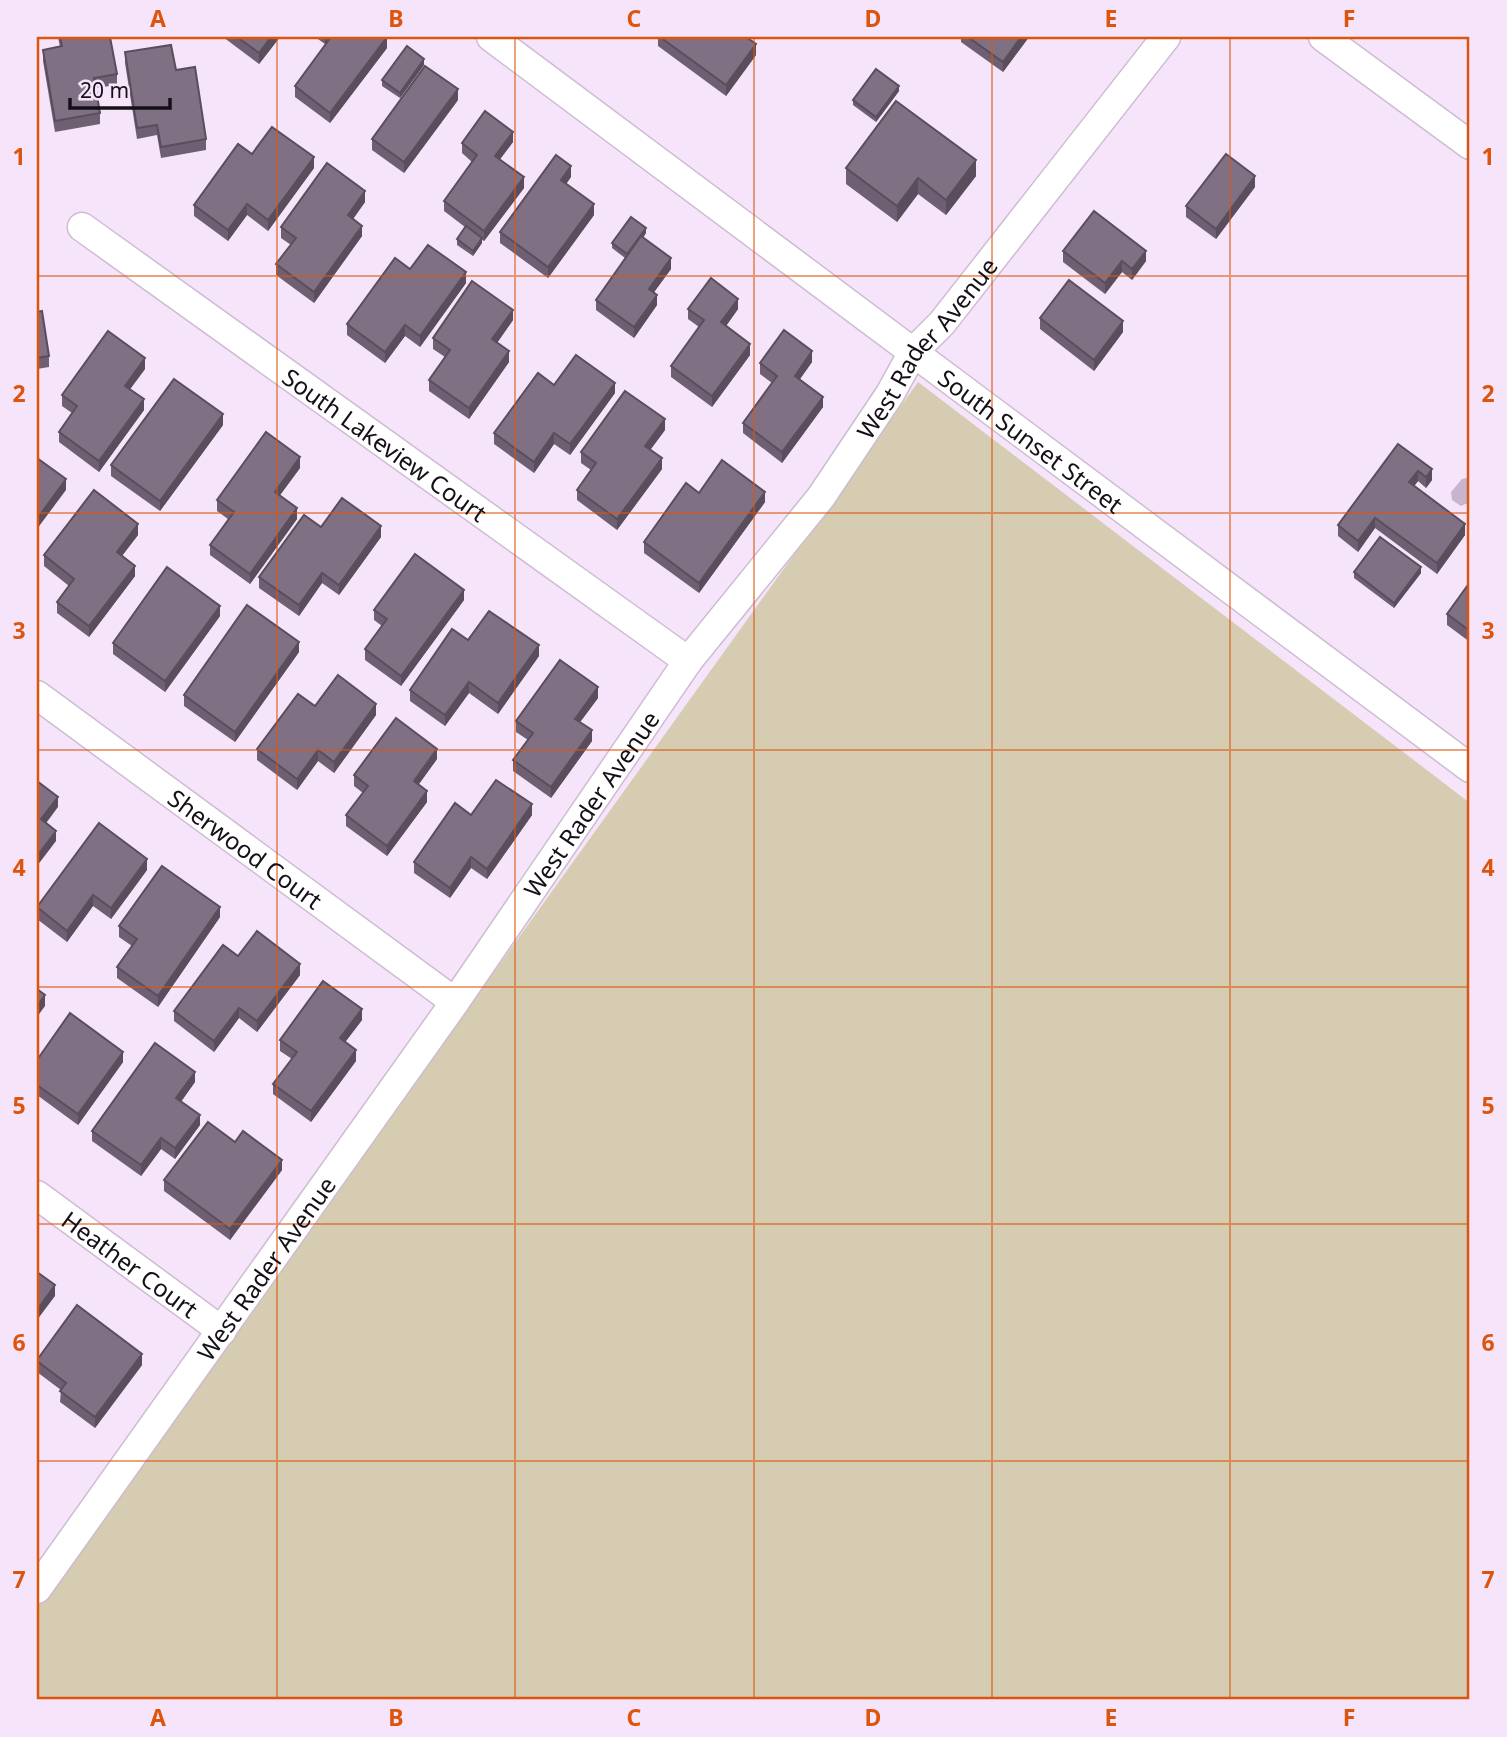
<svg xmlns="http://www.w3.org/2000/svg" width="1507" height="1737" viewBox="0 0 1507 1737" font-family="'Noto Sans',sans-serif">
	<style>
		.green { fill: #d6ccb1 }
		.water { fill: #c8b4cd }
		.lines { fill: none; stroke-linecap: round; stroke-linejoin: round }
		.minor-casing { stroke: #cdbcd2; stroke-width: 31 }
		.minor { stroke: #fff; stroke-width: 28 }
		.wall { fill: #6e6072 }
		.shaded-wall { fill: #5a4e5c }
		.building { fill: #807084; stroke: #5a4e5c; stroke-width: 2 }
		.grid { fill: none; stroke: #dd550d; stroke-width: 2; stroke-opacity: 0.55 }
		.labels { text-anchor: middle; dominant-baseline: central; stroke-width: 5; stroke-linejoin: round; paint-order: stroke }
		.street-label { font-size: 24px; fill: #150f17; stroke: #f6e4fb }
		.neatline { fill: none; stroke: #dd550d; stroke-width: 2.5 }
		.grid-label { font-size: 23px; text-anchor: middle; font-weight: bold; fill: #dd550d }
	</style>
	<rect width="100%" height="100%" fill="#f6e4fb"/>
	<polygon class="green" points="918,382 1470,803 1470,1700 37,1700 37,1608"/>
	<polygon class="water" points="1470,477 1470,502 1461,506 1452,500 1451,492 1462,479"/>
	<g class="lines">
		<defs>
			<g id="minor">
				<path id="s1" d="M491,37L1470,768"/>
				<polyline points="1323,37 1470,145"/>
				<path id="s2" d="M82,227L688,661"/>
				<path id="s3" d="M37,695L455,1002"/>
				<path id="s4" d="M37,1195L222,1331"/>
				<path id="s5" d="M37,1589L455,1002L688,661L821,497L890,394L913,352L942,323L1166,37"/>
			</g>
		</defs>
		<use href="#minor" class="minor-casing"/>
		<use href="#minor" class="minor"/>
	</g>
	<g class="wall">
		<polygon points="58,37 110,37 117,74 117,85 96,88 100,113 100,124 55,132 43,61 43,50 60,47"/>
		<polygon points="223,37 280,37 259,64"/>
		<polygon points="315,37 330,37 325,44"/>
		<polygon points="658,37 746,37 756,55 726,96 658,46"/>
		<polygon points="961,37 1029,37 1003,72 961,42"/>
		<polygon points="387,48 330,123 295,97 295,86"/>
		<polygon points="125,52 176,70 206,139 206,150 161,158 157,135 137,139 125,63"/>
		<polygon points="424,65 400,98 382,86 382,80"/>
		<polygon points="899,91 876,122 853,105 853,100"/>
		<polygon points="458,100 404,173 372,150 372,139"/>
		<polygon points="513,142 500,159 524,188 484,241 482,240 482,243 473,256 457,245 457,239 465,227 444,211 444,201 472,162 462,153 462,143"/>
		<polygon points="252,154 314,168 268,231 247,215 228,241 194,216 194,205"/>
		<polygon points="846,168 976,176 946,215 918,194 897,222 846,184"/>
		<polygon points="571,177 566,184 594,215 548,278 500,243 500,232"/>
		<polygon points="1255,187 1216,239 1186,217 1186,206"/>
		<polygon points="365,202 353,219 362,236 314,303 276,275 276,264 291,245 281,238 281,227"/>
		<polygon points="646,233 643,238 671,269 654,292 657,305 634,338 596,310 596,300 625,258 612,248 612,243"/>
		<polygon points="1063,251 1146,261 1132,280 1122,272 1105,294 1063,262"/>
		<polygon points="410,269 466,283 420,347 405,336 385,363 347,335 347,324"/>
		<polygon points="688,309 738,309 726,326 750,355 712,407 671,377 671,366 699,327 688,319"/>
		<polygon points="37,312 49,356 49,367 37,369"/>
		<polygon points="1040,318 1123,332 1094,371 1040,329"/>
		<polygon points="513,320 497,343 509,362 469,419 429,391 429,380 445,357 433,349 433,338"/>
		<polygon points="812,362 800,379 823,407 782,463 743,433 743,423 772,383 760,374 760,363"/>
		<polygon points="145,369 130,389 144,410 99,472 59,442 59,432 72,413 62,406 62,395"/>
		<polygon points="554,385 615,393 570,455 554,444 534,473 494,444 494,433"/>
		<polygon points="223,425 160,511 111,476 111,465"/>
		<polygon points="665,430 650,450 662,469 617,530 577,500 577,490 591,470 581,463 581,452"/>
		<polygon points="1398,444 1432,480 1426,488 1418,481 1414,486 1465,535 1437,574 1375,528 1358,552 1338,536 1338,525"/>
		<polygon points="300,468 280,495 297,519 250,584 210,555 210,545 228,519 217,511 217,500"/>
		<polygon points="699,493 765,502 699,593 644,553 644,542"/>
		<polygon points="321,527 381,537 339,595 322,583 299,616 259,588 259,577"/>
		<polygon points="138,535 122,556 135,576 89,637 57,613 57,602 69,586 44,566 44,555"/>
		<polygon points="1354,572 1421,573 1394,608 1354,578"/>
		<polygon points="1470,582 1470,642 1447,625 1447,614"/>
		<polygon points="464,600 401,686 365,660 365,649 382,626 374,620 374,610"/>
		<polygon points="220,616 165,692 113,654 113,643"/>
		<polygon points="468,640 539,656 498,714 469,693 445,726 410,701 410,690"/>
		<polygon points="299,652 235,742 184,706 184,695"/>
		<polygon points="598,698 580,722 592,741 551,798 513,771 513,760 528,740 516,732 516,721"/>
		<polygon points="315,706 376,715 334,773 318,761 297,790 257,760 257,749"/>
		<polygon points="437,759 418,785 427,802 387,856 346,826 346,815 363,793 354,786 354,775"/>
		<polygon points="471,815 532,815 487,879 471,868 450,898 414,873 414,862"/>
		<polygon points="147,870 111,919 93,906 67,942 37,919 37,907"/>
		<polygon points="220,917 158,1007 117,978 117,967 132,946 119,937 119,926"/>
		<polygon points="238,956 300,975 257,1032 239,1018 214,1052 174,1021 174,1011"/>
		<polygon points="362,1020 345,1042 356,1061 311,1122 273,1094 273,1084 292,1059 280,1051 280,1040"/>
		<polygon points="37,1060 123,1062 78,1125 37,1095"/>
		<polygon points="195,1082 181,1101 200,1125 175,1159 161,1149 141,1176 92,1141 92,1131"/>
		<polygon points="235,1142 282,1170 230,1240 164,1191 164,1180"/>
		<polygon points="37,1360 142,1365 95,1428 60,1402 61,1390 37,1372"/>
	</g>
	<g class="shaded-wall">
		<polygon points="271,37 280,37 259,64 259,53"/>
		<polygon points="327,37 330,37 325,44 325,39"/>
		<polygon points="387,37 387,48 330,123 330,113"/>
		<polygon points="1021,37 1029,37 1003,72 1003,62"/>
		<polygon points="756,44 756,55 726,96 726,85"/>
		<polygon points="424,59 424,65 400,98 400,93"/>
		<polygon points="899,86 899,91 876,122 876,117"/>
		<polygon points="458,89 458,100 404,173 404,162"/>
		<polygon points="513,132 513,142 495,166 495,156"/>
		<polygon points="314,157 314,168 268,231 268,220"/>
		<polygon points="976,160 976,176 946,215 946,200"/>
		<polygon points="571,166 571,177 561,191 561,180"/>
		<polygon points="1255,176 1255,187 1216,239 1216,229"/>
		<polygon points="524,177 524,188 484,241 484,231"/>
		<polygon points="918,178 918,194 897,222 897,206"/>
		<polygon points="365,191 365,202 348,226 348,215"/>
		<polygon points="247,204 247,215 228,241 228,230"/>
		<polygon points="594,204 594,215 548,278 548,267"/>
		<polygon points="362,226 362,236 314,303 314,292"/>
		<polygon points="646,228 646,233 627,259 627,254"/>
		<polygon points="482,238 482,243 473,256 473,251"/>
		<polygon points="1146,251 1146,261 1132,280 1132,269"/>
		<polygon points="671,258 671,269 649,299 649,289"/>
		<polygon points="1122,261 1122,272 1105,294 1105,283"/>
		<polygon points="466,272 466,283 420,347 420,336"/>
		<polygon points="657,295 657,305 634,338 634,327"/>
		<polygon points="738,299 738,309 721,333 721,322"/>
		<polygon points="513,310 513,320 492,350 492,339"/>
		<polygon points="1123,321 1123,332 1094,371 1094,360"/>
		<polygon points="405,325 405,336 385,363 385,352"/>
		<polygon points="750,344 750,355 712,407 712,396"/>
		<polygon points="509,351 509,362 469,419 469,408"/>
		<polygon points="812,351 812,362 795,386 795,376"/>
		<polygon points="145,358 145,369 125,396 125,386"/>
		<polygon points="615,383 615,393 570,455 570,444"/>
		<polygon points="823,397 823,407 782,463 782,452"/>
		<polygon points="144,399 144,410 99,472 99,461"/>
		<polygon points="223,414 223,425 160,511 160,501"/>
		<polygon points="665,419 665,430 645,457 645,446"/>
		<polygon points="554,433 554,444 534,473 534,462"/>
		<polygon points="300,457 300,468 275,502 275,492"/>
		<polygon points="662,458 662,469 617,530 617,519"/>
		<polygon points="1432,469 1432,480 1426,488 1426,477"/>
		<polygon points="1418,471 1418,481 1409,493 1409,482"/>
		<polygon points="66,479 66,490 37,529 37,519"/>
		<polygon points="765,492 765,502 699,593 699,583"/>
		<polygon points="297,508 297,519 250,584 250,574"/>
		<polygon points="1375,518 1375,528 1358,552 1358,541"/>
		<polygon points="138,524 138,535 117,562 117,552"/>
		<polygon points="1465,524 1465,535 1437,574 1437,563"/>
		<polygon points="381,526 381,537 339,595 339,585"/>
		<polygon points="135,566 135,576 89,637 89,626"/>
		<polygon points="1421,567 1421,573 1394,608 1394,603"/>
		<polygon points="322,573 322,583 299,616 299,605"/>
		<polygon points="464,590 464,600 401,686 401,676"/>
		<polygon points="220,606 220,616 165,692 165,681"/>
		<polygon points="299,642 299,652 235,742 235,732"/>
		<polygon points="539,645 539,656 498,714 498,703"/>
		<polygon points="469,682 469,693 445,726 445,715"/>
		<polygon points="598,687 598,698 575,729 575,719"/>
		<polygon points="376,704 376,715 334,773 334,762"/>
		<polygon points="592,730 592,741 551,798 551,787"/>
		<polygon points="437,749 437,759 414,791 414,781"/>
		<polygon points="318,750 318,761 297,790 297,779"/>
		<polygon points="427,791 427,802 387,856 387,846"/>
		<polygon points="58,797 58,807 41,830 41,819"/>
		<polygon points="532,804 532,815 487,879 487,869"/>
		<polygon points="56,831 56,841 37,866 37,856"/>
		<polygon points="471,857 471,868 450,898 450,888"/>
		<polygon points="147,859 147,870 111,919 111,908"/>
		<polygon points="93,895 93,906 67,942 67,931"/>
		<polygon points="220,907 220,917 158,1007 158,996"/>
		<polygon points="300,964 300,975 257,1032 257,1021"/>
		<polygon points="45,995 45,1006 37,1017 37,1006"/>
		<polygon points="239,1008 239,1018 214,1052 214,1041"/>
		<polygon points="362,1009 362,1020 340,1049 340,1038"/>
		<polygon points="356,1050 356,1061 311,1122 311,1111"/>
		<polygon points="123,1052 123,1062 78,1125 78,1114"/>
		<polygon points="195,1072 195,1082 176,1109 176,1098"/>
		<polygon points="200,1115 200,1125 175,1159 175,1148"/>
		<polygon points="161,1138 161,1149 141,1176 141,1165"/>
		<polygon points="282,1160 282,1170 230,1240 230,1229"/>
		<polygon points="55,1285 55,1296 37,1320 37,1310"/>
		<polygon points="142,1354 142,1365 95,1428 95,1417"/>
	</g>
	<g class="building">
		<polygon points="60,37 110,37 117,74 94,78 100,113 55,121 43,50 62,46"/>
		<polygon points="237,37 271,37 259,53"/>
		<polygon points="331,37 387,37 330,113 295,86"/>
		<polygon points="660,37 746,37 756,44 726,85"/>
		<polygon points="968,37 1021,37 1003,62"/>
		<polygon points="171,45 176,70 195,67 206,139 161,147 157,125 137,128 125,52"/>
		<polygon points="407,46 424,59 400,93 382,80"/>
		<polygon points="425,66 458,89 404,162 372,139"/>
		<polygon points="876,69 899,86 876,117 853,100"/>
		<polygon points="896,101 976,160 946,200 918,178 897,206 846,168"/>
		<polygon points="485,111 513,132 495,156 524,177 484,231 444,201 477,155 462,143"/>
		<polygon points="272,127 314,157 268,220 247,204 228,230 194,205 238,144 252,154"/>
		<polygon points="1226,154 1255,176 1216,229 1186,206"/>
		<polygon points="556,155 571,166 561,180 594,204 548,267 500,232"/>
		<polygon points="327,163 365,191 348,215 362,226 314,292 276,264 296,238 281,227"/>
		<polygon points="1094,211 1146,251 1132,269 1122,261 1105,283 1063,251"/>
		<polygon points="631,217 646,228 627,254 612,243"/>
		<polygon points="466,226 482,238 473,251 457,239"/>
		<polygon points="641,236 671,258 649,289 657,295 634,327 596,300"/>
		<polygon points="428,245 466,272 420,336 405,325 385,352 347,324 395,258 410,269"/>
		<polygon points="711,278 738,299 721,322 750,344 712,396 671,366 704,320 688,309"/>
		<polygon points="1069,280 1123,321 1094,360 1040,318"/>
		<polygon points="472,281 513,310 492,339 509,351 469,408 429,380 450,350 433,338"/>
		<polygon points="42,311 49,356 37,358 37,312"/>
		<polygon points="784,330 812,351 795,376 823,397 782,452 743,423 777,376 760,363"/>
		<polygon points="108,331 145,358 125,386 144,399 99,461 59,432 77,406 62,395"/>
		<polygon points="576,355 615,383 570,444 554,433 534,462 494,433 538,373 554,385"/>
		<polygon points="174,379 223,414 160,501 111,465"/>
		<polygon points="625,391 665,419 645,446 662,458 617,519 577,490 596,463 581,452"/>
		<polygon points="266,432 300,457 275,492 297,508 250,574 210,545 234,512 217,500"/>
		<polygon points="1398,444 1432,469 1426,477 1418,471 1409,482 1465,524 1437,563 1375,518 1358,541 1338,525"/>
		<polygon points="37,458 66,479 37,519"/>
		<polygon points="722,460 765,492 699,583 644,542 686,483 699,493"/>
		<polygon points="94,490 138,524 117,552 135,566 89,626 57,602 74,579 44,555"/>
		<polygon points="342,498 381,526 339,585 322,573 299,605 259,577 304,515 321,527"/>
		<polygon points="1380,537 1421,567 1394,603 1354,572"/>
		<polygon points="415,554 464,590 401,676 365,649 387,619 374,610"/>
		<polygon points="167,567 220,606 165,681 113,643"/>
		<polygon points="1470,582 1470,631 1447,614"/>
		<polygon points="247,605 299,642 235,732 184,695"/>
		<polygon points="489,611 539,645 498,703 469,682 445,715 410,690 452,629 468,640"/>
		<polygon points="560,660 598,687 575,719 592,730 551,787 513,760 533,733 516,721"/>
		<polygon points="338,675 376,704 334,762 318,750 297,779 257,749 298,694 315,706"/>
		<polygon points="396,718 437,749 414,781 427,791 387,846 346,815 368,786 354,775"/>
		<polygon points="496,780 532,804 487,869 471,857 450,888 414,862 455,803 471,815"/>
		<polygon points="37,781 58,797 41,819 56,831 37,856"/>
		<polygon points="99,823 147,859 111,908 93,895 67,931 37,907"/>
		<polygon points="162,866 220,907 158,996 117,967 137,939 119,926"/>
		<polygon points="257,931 300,964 257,1021 239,1008 214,1041 174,1011 223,945 238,956"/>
		<polygon points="323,981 362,1009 340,1038 356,1050 311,1111 273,1084 297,1052 280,1040"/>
		<polygon points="37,989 45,995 37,1006"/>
		<polygon points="70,1013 123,1052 78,1114 37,1085 37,1060"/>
		<polygon points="155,1043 195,1072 176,1098 200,1115 175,1148 161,1138 141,1165 92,1131"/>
		<polygon points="208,1122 235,1142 243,1131 282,1160 230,1229 164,1180"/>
		<polygon points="37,1272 55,1285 37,1310"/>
		<polygon points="77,1305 142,1354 95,1417 60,1391 66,1383 37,1361 37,1360"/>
	</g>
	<path class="grid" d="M277,37V1700M515,37V1700M754,37V1700M992,37V1700M1230,37V1700M37,276H1470M37,513H1470M37,750H1470M37,987H1470M37,1224H1470M37,1461H1470"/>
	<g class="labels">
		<g class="street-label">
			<text stroke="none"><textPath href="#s5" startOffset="1528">West Rader Avenue</textPath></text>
			<text stroke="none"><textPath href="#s1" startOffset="674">South Sunset Street</textPath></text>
			<text stroke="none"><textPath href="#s2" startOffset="373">South Lakeview Court</textPath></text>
			<text stroke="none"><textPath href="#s5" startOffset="961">West Rader Avenue</textPath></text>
			<text stroke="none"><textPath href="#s3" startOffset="259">Sherwood Court</textPath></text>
			<text stroke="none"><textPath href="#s4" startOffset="116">Heather Court</textPath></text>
			<text stroke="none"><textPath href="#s5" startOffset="394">West Rader Avenue</textPath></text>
		</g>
	</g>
	<rect width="1507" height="1737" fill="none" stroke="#f6e4fb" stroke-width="77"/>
	<path d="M70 98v10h100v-10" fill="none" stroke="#150f17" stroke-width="3.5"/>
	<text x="80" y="98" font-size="21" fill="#150f17" stroke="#f6e4fb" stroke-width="5" paint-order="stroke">20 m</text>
	<rect x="38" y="38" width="1430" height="1660" class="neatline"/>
	<g class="grid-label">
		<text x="158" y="27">A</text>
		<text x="396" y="27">B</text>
		<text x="634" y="27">C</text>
		<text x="873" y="27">D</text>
		<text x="1111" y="27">E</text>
		<text x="1349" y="27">F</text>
		<text x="19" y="165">1</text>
		<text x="1488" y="165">1</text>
		<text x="19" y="402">2</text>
		<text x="1488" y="402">2</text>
		<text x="19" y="639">3</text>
		<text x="1488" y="639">3</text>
		<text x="19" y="876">4</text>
		<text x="1488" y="876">4</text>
		<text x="19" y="1114">5</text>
		<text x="1488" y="1114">5</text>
		<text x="19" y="1351">6</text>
		<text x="1488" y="1351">6</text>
		<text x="19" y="1588">7</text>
		<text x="1488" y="1588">7</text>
		<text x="158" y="1726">A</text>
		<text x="396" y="1726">B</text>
		<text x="634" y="1726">C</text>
		<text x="873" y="1726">D</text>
		<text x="1111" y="1726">E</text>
		<text x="1349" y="1726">F</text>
	</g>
</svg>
